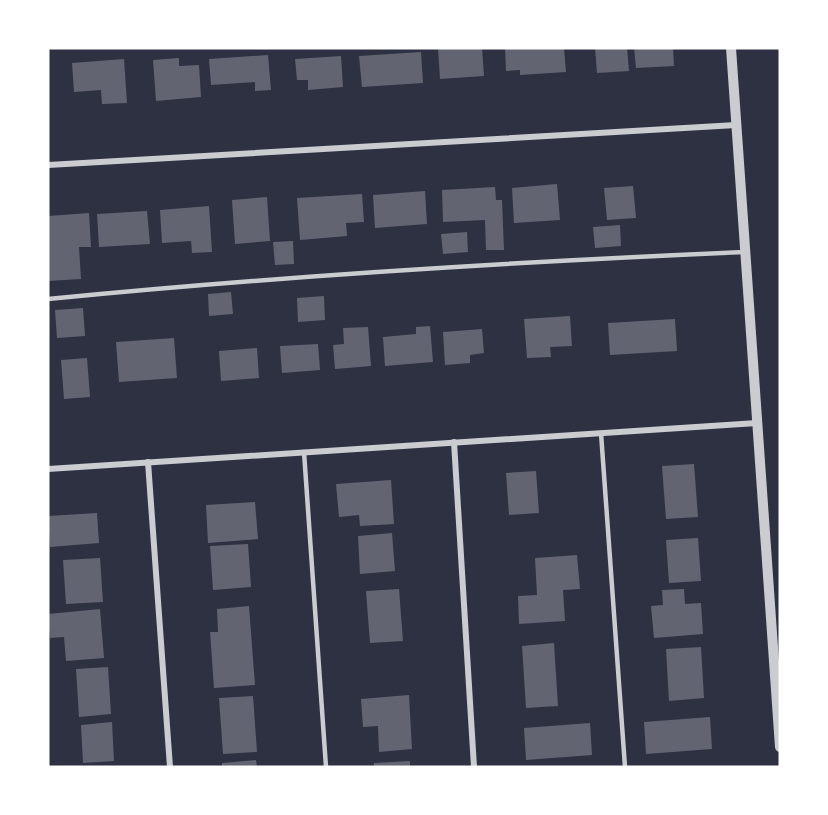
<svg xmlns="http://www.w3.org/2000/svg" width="828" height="815" viewBox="0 0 828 815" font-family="'Noto Sans',sans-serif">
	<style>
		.building { fill: #626471 }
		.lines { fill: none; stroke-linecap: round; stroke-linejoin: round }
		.service { stroke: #caccd0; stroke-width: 4.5 }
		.minor { stroke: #caccd0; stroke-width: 6 }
		.tertiary { stroke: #caccd0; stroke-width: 10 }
	</style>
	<rect width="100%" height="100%" fill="#2d3142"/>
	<g class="building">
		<polygon points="438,48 482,48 484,76 440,79"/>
		<polygon points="505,48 564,48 566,72 520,75 520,70 506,71"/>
		<polygon points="595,48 627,48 629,71 597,73"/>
		<polygon points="634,48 673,48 674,66 636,68"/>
		<polygon points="421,52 423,83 362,87 359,56"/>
		<polygon points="268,55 271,90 255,91 255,82 211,85 209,59"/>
		<polygon points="341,56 343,87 308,90 308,80 297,80 295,59"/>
		<polygon points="179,58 179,66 199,65 201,97 156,101 153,60"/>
		<polygon points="124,59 127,103 102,104 101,90 74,92 72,63"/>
		<polygon points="557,184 560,220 514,223 512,188"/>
		<polygon points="633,186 636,218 607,220 604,188"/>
		<polygon points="495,187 496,200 502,200 504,250 486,250 485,220 443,222 442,190"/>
		<polygon points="425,191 427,224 375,228 373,195"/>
		<polygon points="362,194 364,222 346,223 347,236 300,240 297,198"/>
		<polygon points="267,197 270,241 235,244 232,200"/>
		<polygon points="209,206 212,252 192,253 191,241 162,243 160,210"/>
		<polygon points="147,211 150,244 99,247 97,214"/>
		<polygon points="89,213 91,247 79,247 81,279 48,281 48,216"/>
		<polygon points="620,225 621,246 595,248 593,227"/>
		<polygon points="467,232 468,252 443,254 441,234"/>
		<polygon points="293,241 294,264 275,265 273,242"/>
		<polygon points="231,292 233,314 209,316 208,294"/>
		<polygon points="324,296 325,320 298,322 297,298"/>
		<polygon points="83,308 85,336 57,338 55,310"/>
		<polygon points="570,316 572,346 550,347 551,357 527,358 524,319"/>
		<polygon points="675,319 677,351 610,355 608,323"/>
		<polygon points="430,326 433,362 385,366 383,337 416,334 416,327"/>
		<polygon points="368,327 371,366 335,369 333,345 344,344 343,328"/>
		<polygon points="482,329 484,353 470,355 470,363 445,365 443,332"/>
		<polygon points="174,338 177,378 119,382 116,342"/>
		<polygon points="318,344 320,370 282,373 280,346"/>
		<polygon points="257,348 259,378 221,381 219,351"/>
		<polygon points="87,358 90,397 64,399 61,360"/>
		<polygon points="694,464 698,517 666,519 662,466"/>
		<polygon points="536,471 539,513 509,515 506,473"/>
		<polygon points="391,480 394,524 360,526 359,515 339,517 336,484"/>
		<polygon points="255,502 258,539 208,543 206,505"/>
		<polygon points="97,513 99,543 50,547 48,516"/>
		<polygon points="392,533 395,571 360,574 358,536"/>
		<polygon points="698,538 701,581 669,583 666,540"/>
		<polygon points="248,544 251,587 213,590 210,546"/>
		<polygon points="577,555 580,589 563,590 565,621 519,624 518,596 537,595 535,558"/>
		<polygon points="100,558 103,602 66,604 63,560"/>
		<polygon points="399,589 403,641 370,643 366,591"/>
		<polygon points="684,589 685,604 701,603 703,634 654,638 651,606 663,605 662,590"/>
		<polygon points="249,606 255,685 214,688 210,632 218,632 217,609"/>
		<polygon points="100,609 104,658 66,661 64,637 50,638 48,614"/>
		<polygon points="554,643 558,706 526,708 522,646"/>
		<polygon points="701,647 704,698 669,701 666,649"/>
		<polygon points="108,667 111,714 79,717 76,669"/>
		<polygon points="409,695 412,749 379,752 378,726 363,727 361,699"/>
		<polygon points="253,696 257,752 223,754 219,698"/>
		<polygon points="710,717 712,749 646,754 644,722"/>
		<polygon points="112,722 114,761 83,763 81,725"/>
		<polygon points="590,723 592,755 526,760 524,728"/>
		<polygon points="256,760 257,767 222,767 222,763"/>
		<polygon points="410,761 410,767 374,767 374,763"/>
	</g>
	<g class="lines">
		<g class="service">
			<path d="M48,299C280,276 512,262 745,252"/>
			<polyline points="601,433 625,767"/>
			<polyline points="304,452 326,767"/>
		</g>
		<g class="minor">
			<polyline points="48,165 736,125"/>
			<polyline points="454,442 474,767"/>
			<polyline points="148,462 170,767"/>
			<polyline points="48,469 757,423"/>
		</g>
		<polyline class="tertiary" points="731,48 780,747"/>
	</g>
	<rect width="828" height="815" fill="none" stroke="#ffffff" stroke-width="99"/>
</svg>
